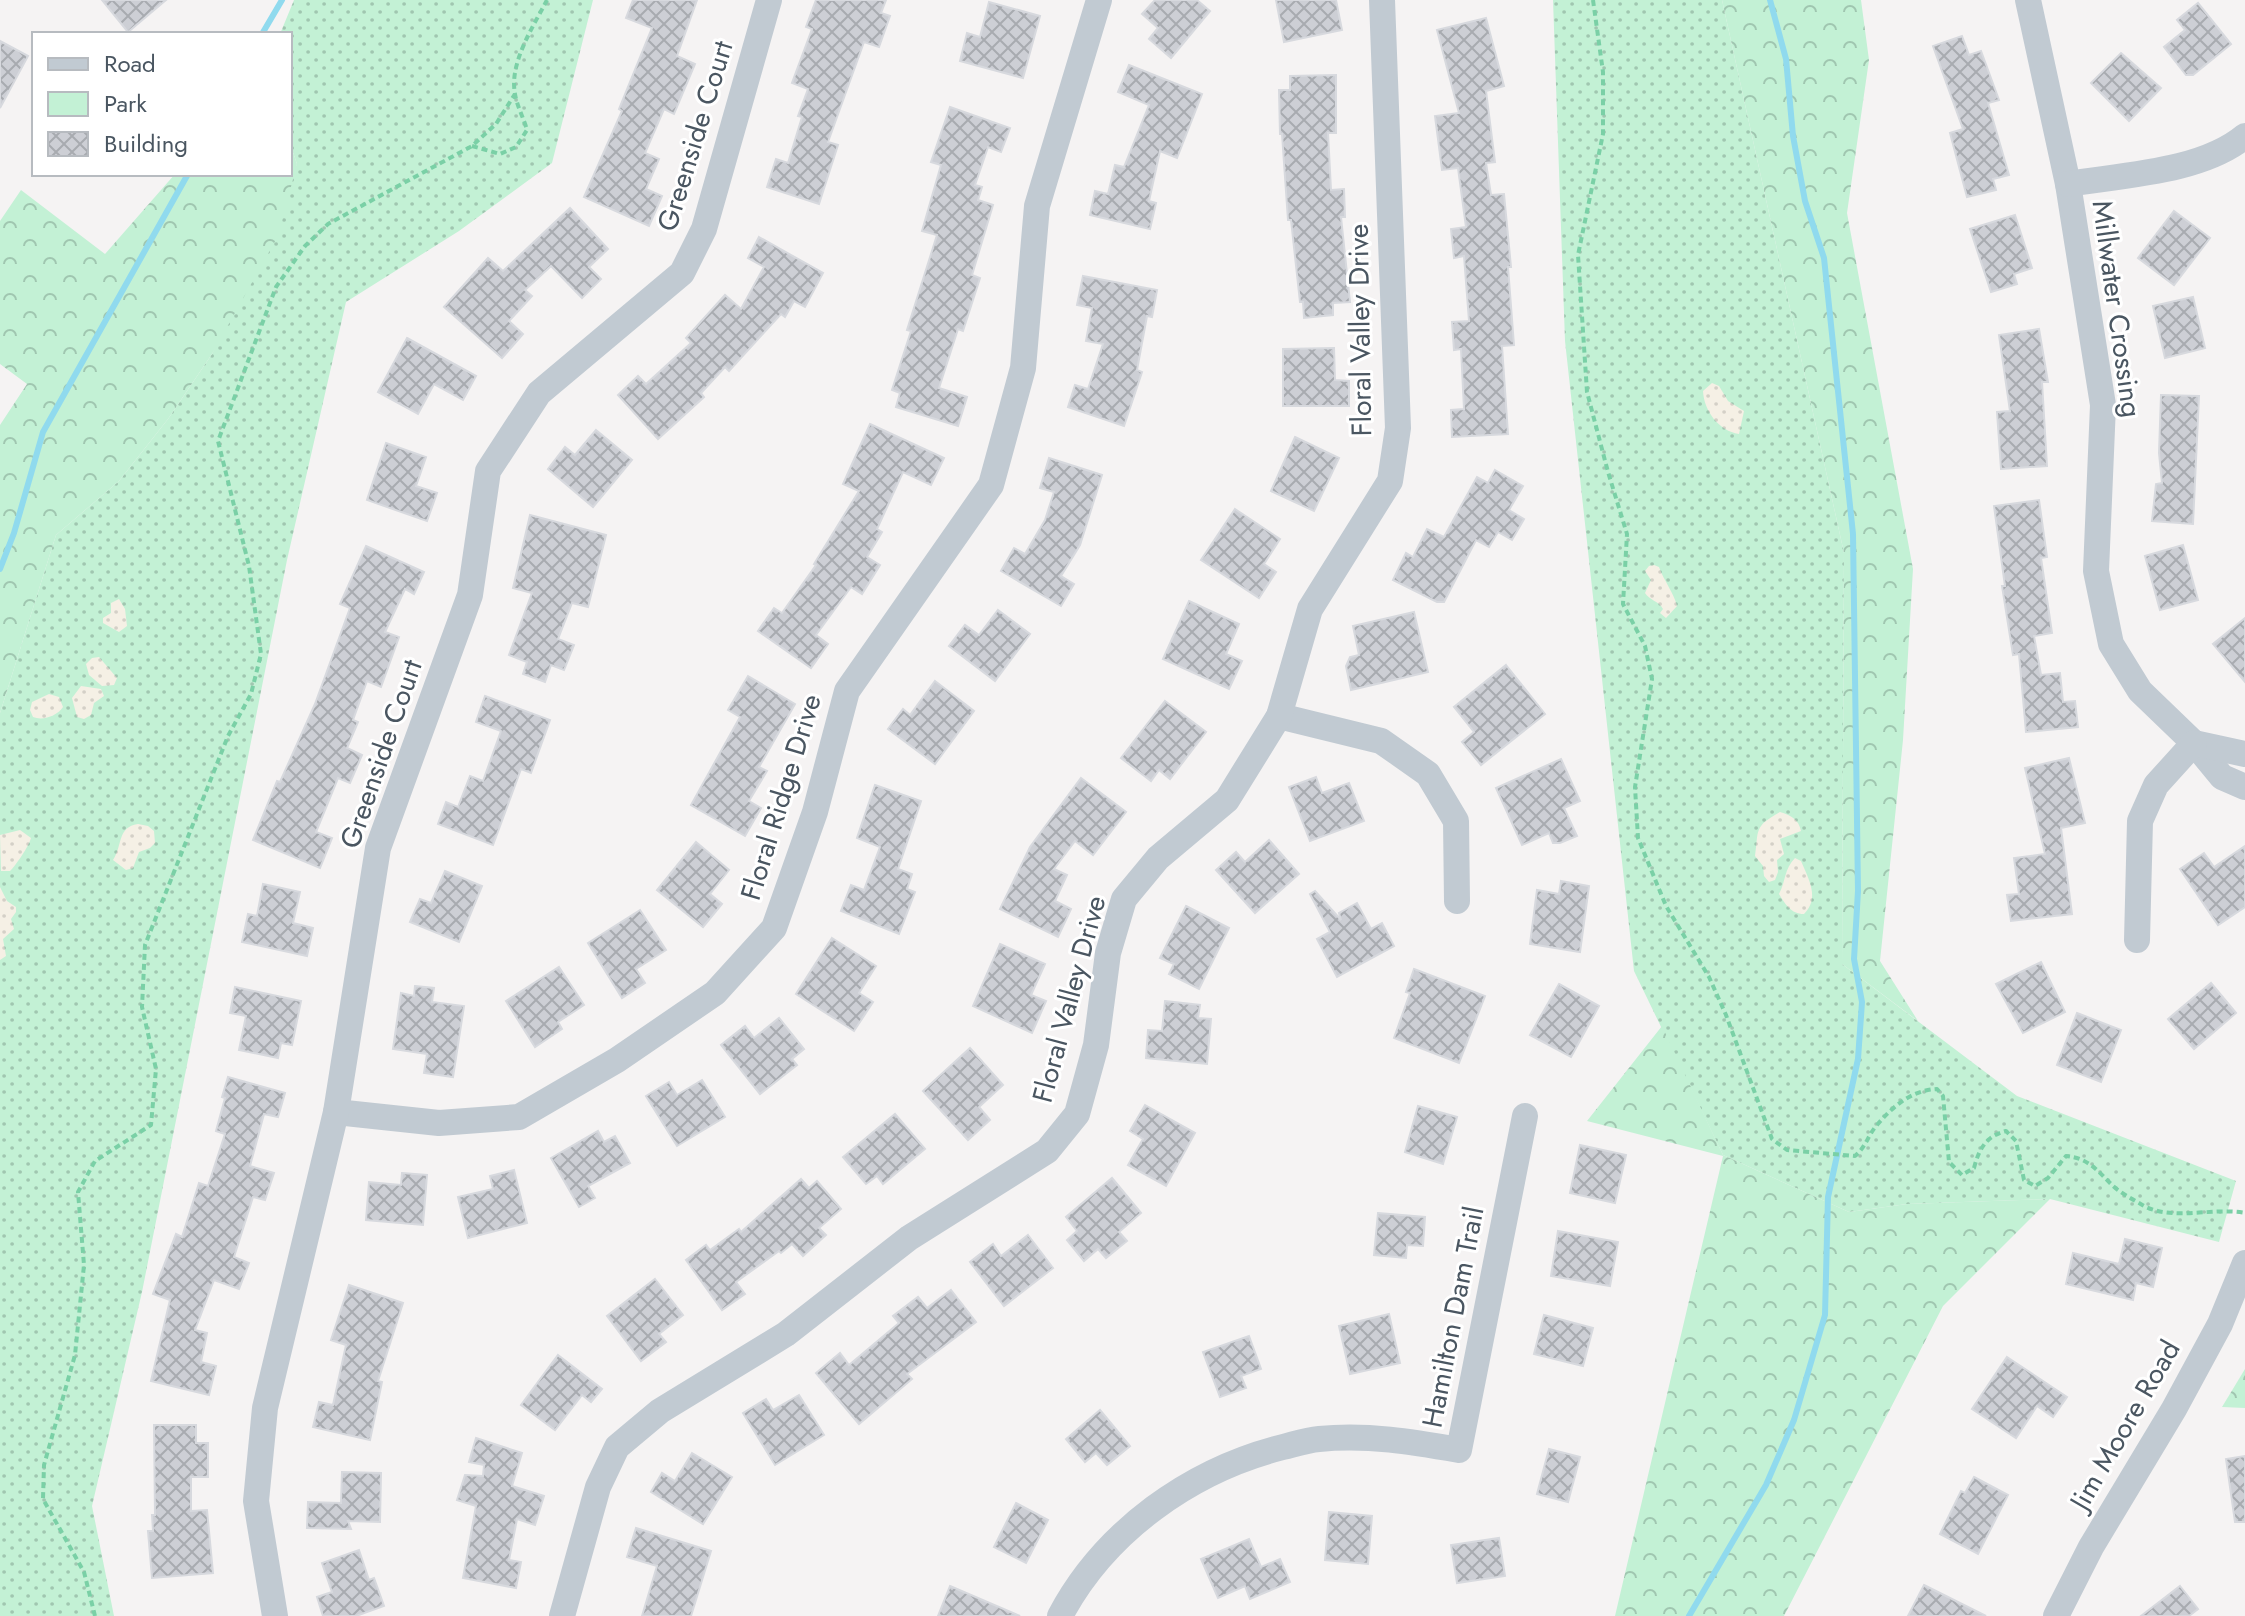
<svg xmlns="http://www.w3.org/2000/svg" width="2245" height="1616" viewBox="0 0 2245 1616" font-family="Jost,sans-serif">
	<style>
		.green { fill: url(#green-dots) }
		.forest { fill: url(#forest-crowns) }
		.sand { fill: url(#sand-dots) }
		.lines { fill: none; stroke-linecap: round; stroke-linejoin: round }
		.stream { stroke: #90daee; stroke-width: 6 }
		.building { fill: url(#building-cross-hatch); stroke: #d7d9de; stroke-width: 2 }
		.path { stroke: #7ad0a6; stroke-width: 4; stroke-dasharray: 6 4; stroke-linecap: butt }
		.minor { stroke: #c1cad2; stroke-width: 26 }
		.labels { text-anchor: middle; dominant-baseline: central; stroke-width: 6; stroke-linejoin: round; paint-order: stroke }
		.street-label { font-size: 28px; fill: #4a5661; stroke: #fff }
	</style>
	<defs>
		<pattern id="green-dots" width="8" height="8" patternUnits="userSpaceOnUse" patternTransform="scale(2)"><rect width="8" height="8" fill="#c3f1d5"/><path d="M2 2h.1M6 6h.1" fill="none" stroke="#a0c6b0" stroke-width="1.8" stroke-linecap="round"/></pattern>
		<pattern id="forest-crowns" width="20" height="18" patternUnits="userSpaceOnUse" patternTransform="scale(2)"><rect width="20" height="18" fill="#c3f1d5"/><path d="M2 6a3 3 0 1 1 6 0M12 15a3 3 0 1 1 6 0" fill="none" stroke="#a0c6b0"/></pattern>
		<pattern id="sand-dots" width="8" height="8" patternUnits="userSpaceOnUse" patternTransform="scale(2)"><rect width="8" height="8" fill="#f5f0e5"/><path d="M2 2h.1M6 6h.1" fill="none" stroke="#d4d0c7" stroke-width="1.8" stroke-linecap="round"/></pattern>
		<pattern id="building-cross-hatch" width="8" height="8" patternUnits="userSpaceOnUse" patternTransform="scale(2)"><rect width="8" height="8" fill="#cdcfd5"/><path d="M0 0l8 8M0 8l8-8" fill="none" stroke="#a8abb0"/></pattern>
	</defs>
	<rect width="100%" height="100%" fill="#f5f3f3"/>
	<g class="green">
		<polygon points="294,0 593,0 552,163 459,231 346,302 287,560 142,1292 92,1506 114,1616 0,1616 0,713 56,535 119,481 168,419 212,354 297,164 290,143 290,34 280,34"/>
		<polygon points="1553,0 1722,0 1844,553 1842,964 2017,1096 2236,1181 2219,1242 2050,1199 1907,1204 1849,1212 1723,1155 1634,971 1565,341"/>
	</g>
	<g class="forest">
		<polygon points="1722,0 1861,0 1869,60 1847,213 1913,569 1903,740 1880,961 1918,1021 1842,964 1844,553"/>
		<polygon points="290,143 297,164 278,236 212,354 168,419 119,481 56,535 0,713 0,425 27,384 0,364 0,221 21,190 105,254 175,174 290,174"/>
		<polygon points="1662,1026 1723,1155 1849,1212 1907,1204 2050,1199 1943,1306 1784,1616 1615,1616 1723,1156 1587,1121"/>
		<polygon points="2245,1369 2245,1408 2222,1407"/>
	</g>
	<g class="sand">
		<path d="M1712,383L1719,386L1728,401L1744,411L1739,434C1719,431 1704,411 1703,391Z"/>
		<path d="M1654,565L1659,567C1664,581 1674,593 1677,606L1666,618L1660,613L1663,609C1659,601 1649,600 1645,593L1651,580L1645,571L1649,566Z"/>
		<polygon points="119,599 125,609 127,626 119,632 103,623 103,618 111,613 111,603"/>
		<polygon points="99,657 117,678 114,685 102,686 89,675 86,664 92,658"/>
		<polygon points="81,686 101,689 104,696 94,703 91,715 84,719 77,717 72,698"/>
		<path d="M49,694L59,697L63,707C57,716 43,721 33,717L30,710L32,702Z"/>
		<path d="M1780,812C1791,815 1799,820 1801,831L1780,839L1784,854L1777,860L1778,872L1775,880L1769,882L1764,876L1763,866L1755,856C1759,830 1753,827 1780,812Z"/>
		<path d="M138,824L148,826L154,831L155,843L150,848L139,852L133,868L126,870L113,860C123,845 117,827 138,824Z"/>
		<path d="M20,830L31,838C29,846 16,865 10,871H1L0,835Z"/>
		<path d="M1795,858L1801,861C1809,880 1820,898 1804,914C1791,914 1785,904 1779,894C1786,881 1784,869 1795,858Z"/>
		<polygon points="0,887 7,901 16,907 16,912 11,919 14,929 3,939 6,956 0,960"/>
	</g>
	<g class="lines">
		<g class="stream">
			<polyline points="262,34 282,0"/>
			<polyline points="0,569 14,533 43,432 188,174"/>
			<polyline points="1689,1616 1766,1485 1794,1420 1825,1315 1828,1197 1858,1059 1862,1002 1854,959 1858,891 1853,534 1824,258 1805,201 1793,136 1786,59 1770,0"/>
		</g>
	</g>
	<g class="building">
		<polygon points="102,0 166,0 128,32"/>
		<polygon points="633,0 697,0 677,56 695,64 674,114 664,109 645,153 659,159 646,189 662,196 649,226 584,197 622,111 619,109 652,28 626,18"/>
		<polygon points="816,0 886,0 881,13 890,16 879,47 864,42 828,142 838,145 819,204 767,187 776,159 788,163 802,117 798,116 808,89 792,83 812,29 806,27"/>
		<polygon points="1155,0 1197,0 1210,11 1171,58 1149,39 1158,28 1142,14"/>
		<polygon points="1276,0 1336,0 1342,30 1284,42"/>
		<polygon points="989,2 1040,16 1023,78 960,61 967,33 980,37"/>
		<polygon points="2198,3 2231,44 2193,75 2186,75 2164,47 2185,30 2177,20"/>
		<polygon points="1486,18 1504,86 1486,91 1495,162 1486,163 1491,195 1504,194 1511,267 1508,267 1514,345 1502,346 1508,434 1452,437 1451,410 1464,409 1461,349 1454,350 1452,322 1469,321 1464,256 1454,258 1451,229 1466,227 1458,168 1442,170 1435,116 1459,113 1437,30"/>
		<polygon points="1962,36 1969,55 1981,51 1999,100 1988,103 2009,175 1993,179 1996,190 1967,197 1950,133 1963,129 1933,46"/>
		<polygon points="0,41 28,56 0,108"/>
		<polygon points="2121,53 2161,88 2129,121 2091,83"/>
		<polygon points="1129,65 1202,94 1177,158 1160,151 1149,201 1156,203 1150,229 1090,215 1095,191 1108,194 1115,165 1124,167 1149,105 1118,92"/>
		<polygon points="1336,75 1336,133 1328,133 1331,190 1344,189 1345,217 1341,217 1350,302 1333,303 1333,315 1304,318 1303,302 1300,302 1291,220 1288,220 1282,134 1280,134 1279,90 1290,90 1290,76"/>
		<polygon points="950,107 1010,128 1001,152 988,147 975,185 982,187 978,200 993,205 972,275 980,278 963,331 958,329 939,388 967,397 958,426 896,407 900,393 892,390 911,331 907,330 937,235 922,231 941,165 931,162"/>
		<polygon points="570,208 608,249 589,267 601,279 582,298 551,266 525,290 532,296 509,321 523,334 502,358 444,307 488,258 503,271"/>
		<polygon points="2174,211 2210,238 2174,285 2138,258"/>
		<polygon points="2015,215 2032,268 2014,274 2017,284 1991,292 1970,229"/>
		<polygon points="759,237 823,273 805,307 794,301 785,317 781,314 729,371 725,367 701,393 704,397 658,439 618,395 638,376 646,384 691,343 686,338 725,295 741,309 764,267 748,258"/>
		<polygon points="1083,276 1157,290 1152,317 1147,316 1137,370 1142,372 1124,426 1068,407 1075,385 1088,389 1103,344 1086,341 1092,308 1077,305"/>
		<polygon points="2193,297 2205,348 2165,358 2153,306"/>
		<polygon points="2039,329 2048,382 2042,382 2047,466 2001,469 1997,412 2010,411 1999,335"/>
		<polygon points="407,338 476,376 463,400 434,384 418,414 378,392"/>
		<polygon points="1334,348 1335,380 1349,381 1349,406 1283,406 1283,349"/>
		<polygon points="2161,395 2199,396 2193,524 2152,521 2156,484 2162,483 2159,453"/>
		<polygon points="870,424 944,458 931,485 903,472 877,529 882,532 867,557 880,565 862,594 851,587 816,635 828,644 811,668 758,631 774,608 782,613 816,565 814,564 859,491 843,484"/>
		<polygon points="596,430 632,460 593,507 548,469 565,447 575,455"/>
		<polygon points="1295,437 1339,458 1314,511 1271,491"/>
		<polygon points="386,443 426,457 416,486 437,493 427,521 367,500"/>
		<polygon points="1049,458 1102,475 1080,545 1061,576 1074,584 1061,606 1001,571 1014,548 1025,554 1045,520 1054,492 1040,488"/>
		<polygon points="1495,470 1523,486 1509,510 1524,519 1512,540 1498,532 1489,547 1476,540 1444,602 1437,602 1393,580 1406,553 1413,557 1427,529 1444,537 1477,477 1488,483"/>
		<polygon points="2039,500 2047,557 2041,558 2052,633 2034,636 2041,675 2060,673 2063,702 2075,701 2078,727 2026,732 2019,654 2013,655 2002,586 2005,586 1994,506"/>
		<polygon points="1235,509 1280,539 1264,564 1276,572 1259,598 1201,560"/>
		<polygon points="530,515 606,535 588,607 572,603 558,639 574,645 564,670 551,665 545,682 523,674 527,662 509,655 532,593 513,588"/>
		<polygon points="2183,545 2198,600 2160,610 2145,556"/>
		<polygon points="366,546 424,572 414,594 405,589 385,632 399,637 381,687 367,681 353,720 358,722 347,748 362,755 350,783 338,778 316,832 332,838 320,868 253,840 277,781 280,782 315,704 350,608 340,604"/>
		<polygon points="1189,601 1239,624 1226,654 1242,661 1229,689 1163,659"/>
		<polygon points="998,610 1030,634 995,681 949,646 965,625 979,635"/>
		<polygon points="1414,612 1428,672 1351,690 1346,666 1350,657 1359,655 1353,626"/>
		<polygon points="2245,618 2245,682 2213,644"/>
		<polygon points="1506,665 1545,714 1481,765 1462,742 1474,732 1454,707"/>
		<polygon points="748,676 795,704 759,767 767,771 749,801 761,808 745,836 691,805 740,717 728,710"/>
		<polygon points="935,681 974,711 935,764 888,729 903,709 910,715"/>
		<polygon points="485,696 550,720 531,773 521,769 493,845 438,824 446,802 458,807 470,776 483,781 501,731 476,722"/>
		<polygon points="1165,701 1206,732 1170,779 1159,770 1151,781 1121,758"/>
		<polygon points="2069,758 2085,823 2061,828 2072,914 2011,921 2007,895 2019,894 2014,858 2045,854 2025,768"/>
		<polygon points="1561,759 1580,801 1564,808 1577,836 1560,843 1553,843 1549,833 1522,845 1496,788"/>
		<polygon points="1316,777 1322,793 1349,783 1364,821 1310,841 1289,787"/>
		<polygon points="1081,778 1126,812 1093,855 1075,841 1054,869 1067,875 1055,901 1071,909 1058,937 1000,909 1030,847"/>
		<polygon points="875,785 921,801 898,869 912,874 907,889 915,892 899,934 841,911 851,885 864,890 880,847 857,838"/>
		<polygon points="1269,840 1299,874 1255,913 1216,870 1236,852 1245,862"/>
		<polygon points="696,842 729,870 710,894 722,904 703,927 657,890"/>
		<polygon points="2245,846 2245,907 2218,925 2180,869 2204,853 2214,867"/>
		<polygon points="445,871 482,886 459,942 410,922 420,899 431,903"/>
		<polygon points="1561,881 1589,886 1580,952 1530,944 1537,890 1559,894"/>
		<polygon points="263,884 300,892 293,923 313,928 307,956 242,942 248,914 257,916"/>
		<polygon points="1315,891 1341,920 1339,913 1357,903 1371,929 1382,923 1394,946 1337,977 1317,939 1330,932 1310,894"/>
		<polygon points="1186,906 1229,928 1199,989 1169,974 1174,964 1160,958"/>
		<polygon points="640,910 666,950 636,969 645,983 622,998 588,943"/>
		<polygon points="832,938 876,966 859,993 873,1002 854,1031 796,994"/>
		<polygon points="1000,944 1045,964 1031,995 1046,1001 1032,1033 973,1006"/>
		<polygon points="2041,962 2065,1012 2023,1033 1996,984"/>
		<polygon points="559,967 584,1005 558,1022 562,1029 535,1047 506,1001"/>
		<polygon points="1414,969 1485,996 1459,1063 1394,1038 1410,993 1406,992"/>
		<polygon points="2211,983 2236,1013 2194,1049 2168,1019"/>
		<polygon points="1559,984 1599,1006 1571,1057 1530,1035"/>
		<polygon points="415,986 434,988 432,1002 464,1006 453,1077 424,1073 427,1054 393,1049 401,993 414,996"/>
		<polygon points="235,987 301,1001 292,1045 281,1043 278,1058 239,1050 246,1016 230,1013"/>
		<polygon points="1165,1001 1200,1005 1198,1018 1211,1019 1207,1064 1146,1058 1148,1030 1162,1031"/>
		<polygon points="2077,1013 2121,1030 2101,1082 2057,1065"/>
		<polygon points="779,1018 804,1049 792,1059 797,1065 760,1094 721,1045 745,1026 754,1038"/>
		<polygon points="970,1048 1003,1085 979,1107 990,1120 968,1140 923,1091"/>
		<polygon points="228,1077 285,1093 278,1117 264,1114 250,1166 274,1173 265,1200 253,1197 234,1257 249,1263 239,1289 214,1280 195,1330 207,1333 201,1362 216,1366 209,1395 151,1381 170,1300 153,1294 176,1234 182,1237 199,1183 208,1186 225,1134 216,1131 225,1098 222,1097"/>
		<polygon points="702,1080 725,1117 677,1146 646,1096 669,1082 677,1095"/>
		<polygon points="1145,1105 1195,1133 1166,1186 1128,1165 1143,1139 1130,1131"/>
		<polygon points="1418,1106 1457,1117 1443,1164 1405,1152"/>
		<polygon points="895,1114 925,1149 883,1184 877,1176 866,1184 843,1157"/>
		<polygon points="598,1131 604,1142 615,1136 630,1163 588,1186 595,1198 579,1207 551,1158"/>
		<polygon points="1580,1145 1626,1155 1615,1203 1570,1193"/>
		<polygon points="514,1170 527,1223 468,1238 458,1197 493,1189 490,1176"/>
		<polygon points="402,1173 427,1175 423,1225 366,1220 369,1182 401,1185"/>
		<polygon points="1112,1178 1141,1213 1119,1232 1127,1241 1106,1258 1098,1249 1084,1261 1067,1240 1077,1231 1066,1217"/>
		<polygon points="801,1179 809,1188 817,1181 841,1209 819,1228 826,1235 803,1256 792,1244 781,1253 779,1251 736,1282 745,1294 722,1310 686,1260 706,1245 710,1250 739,1229 741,1232"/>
		<polygon points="1378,1213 1425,1217 1423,1246 1407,1245 1406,1258 1374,1255"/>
		<polygon points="1558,1231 1618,1242 1610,1286 1551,1276"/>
		<polygon points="1028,1235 1053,1268 1004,1306 970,1262 993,1244 1001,1256"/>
		<polygon points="2125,1239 2162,1248 2153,1287 2136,1283 2133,1300 2066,1284 2073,1253 2119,1264"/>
		<polygon points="655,1279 683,1315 659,1334 666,1342 641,1361 607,1316"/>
		<polygon points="349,1285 403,1303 378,1381 382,1382 370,1440 313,1427 319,1402 333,1405 346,1345 331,1340"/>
		<polygon points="951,1290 976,1322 907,1374 912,1379 859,1424 816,1373 840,1353 849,1365 899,1323 893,1316 918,1297 927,1308"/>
		<polygon points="1389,1314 1400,1363 1350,1374 1339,1326"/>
		<polygon points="1544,1315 1593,1328 1583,1366 1534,1354"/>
		<polygon points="1249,1336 1261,1369 1241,1376 1246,1388 1220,1397 1203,1352"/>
		<polygon points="558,1355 602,1389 591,1402 582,1395 555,1430 521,1405"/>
		<polygon points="2007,1357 2067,1397 2053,1417 2037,1406 2016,1438 1972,1409"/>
		<polygon points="799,1395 824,1435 775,1465 743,1413 766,1399 773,1410"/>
		<polygon points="1100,1410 1130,1446 1107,1465 1096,1453 1085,1462 1066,1439"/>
		<polygon points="154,1425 196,1425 196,1443 208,1443 208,1477 191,1477 191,1511 207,1510 213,1573 152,1578 148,1531 153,1531 152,1515 155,1515"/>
		<polygon points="476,1438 522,1453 512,1486 544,1496 535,1525 517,1519 509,1560 521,1562 516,1588 463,1578 476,1506 457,1500 465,1475 483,1476 484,1465 469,1462"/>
		<polygon points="1549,1449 1580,1457 1568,1502 1537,1494"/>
		<polygon points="692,1453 732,1477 703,1524 651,1492 662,1473 675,1481"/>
		<polygon points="2245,1456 2245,1522 2235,1522 2226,1459"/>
		<polygon points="342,1472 381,1473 380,1522 348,1521 351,1529 307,1528 308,1502 341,1503"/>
		<polygon points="1974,1477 2008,1495 1978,1554 1940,1534 1961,1491 1965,1493"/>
		<polygon points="1016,1503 1048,1520 1026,1563 994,1547"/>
		<polygon points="1329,1512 1372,1516 1368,1564 1325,1560"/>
		<polygon points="636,1528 711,1551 691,1616 642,1616 657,1566 627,1557"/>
		<polygon points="1499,1538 1505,1576 1457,1583 1451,1545"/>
		<polygon points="1249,1539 1261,1567 1280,1559 1290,1582 1250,1599 1245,1586 1218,1598 1201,1559"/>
		<polygon points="359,1550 369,1580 374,1578 384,1606 356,1616 323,1616 317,1597 332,1592 322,1563"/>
		<polygon points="1924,1585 1986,1616 1908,1616"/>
		<polygon points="950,1586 1020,1616 938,1616"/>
		<polygon points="2180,1586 2198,1609 2189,1616 2141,1616"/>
	</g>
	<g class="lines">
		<g class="path">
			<path d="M1593,0L1603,72V134L1578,255L1587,392L1608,472L1627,534L1623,604L1645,646L1652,679L1635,787L1638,838L1666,906L1709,977L1726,1015L1772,1139L1787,1150L1855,1156C1866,1147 1868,1135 1877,1125C1893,1106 1912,1090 1937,1089L1943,1096L1949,1162L1962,1175L1974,1168C1979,1149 1986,1136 2006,1131L2016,1141L2024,1180L2035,1186L2048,1178L2066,1156C2088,1158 2097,1170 2112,1185C2120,1193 2134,1200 2144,1206C2173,1221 2214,1207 2245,1213"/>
			<path d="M472,146L500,154L516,147L527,130C524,119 517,106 515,94C509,63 533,27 547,0"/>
			<polyline points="95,1616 84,1572 43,1499 44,1465 75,1355 84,1265 78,1192 95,1161 151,1125 156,1069 142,1007 145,945 228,736 251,694 261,654 249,566 218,441 276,287 305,246 328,224 472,146 496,124 515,94"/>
		</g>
		<g class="minor">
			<polyline points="2028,0 2068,184 2103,405 2096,571 2111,644 2140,691 2194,743 2222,777 2245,787"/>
			<path d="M2068,184C2123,175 2202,172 2245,136"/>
			<polyline points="1279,716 1381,741 1428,774 1456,821 1457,901"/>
			<polyline points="2194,743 2245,754"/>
			<polyline points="2137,940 2140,821 2156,785 2194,743"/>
			<polyline points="336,1112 439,1123 519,1117 617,1060 715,993 774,928 815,812 847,691 991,485 1023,368 1037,206 1099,0"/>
			<polyline points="275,1616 256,1501 265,1408 336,1112 378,848 470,595 488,471 539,393 682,273 704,229 769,0"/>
			<polyline points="562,1616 598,1487 617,1447 660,1411 786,1334 909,1238 1047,1151 1077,1114 1096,1045 1108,953 1124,899 1158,858 1227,800 1279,716 1310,609 1390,481 1398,428 1382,0"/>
			<path d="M1060,1616C1105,1531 1191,1470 1283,1447C1295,1444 1307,1440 1319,1439C1367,1434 1413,1442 1459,1450L1525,1116"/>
			<polyline points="2056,1616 2091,1547 2174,1409 2220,1324 2245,1263"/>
		</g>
	</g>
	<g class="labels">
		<g class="street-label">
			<text transform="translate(695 136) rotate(-73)">Greenside Court</text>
			<text transform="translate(2117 309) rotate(82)">Millwater Crossing</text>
			<text transform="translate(1360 330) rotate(-91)">Floral Valley Drive</text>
			<text transform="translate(381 754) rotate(-71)">Greenside Court</text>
			<text transform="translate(781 797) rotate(-73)">Floral Ridge Drive</text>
			<text transform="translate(1069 999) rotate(-75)">Floral Valley Drive</text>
			<text transform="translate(1453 1317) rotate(-79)">Hamilton Dam Trail</text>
			<text transform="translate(2125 1425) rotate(-60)">Jim Moore Road</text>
		</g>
	</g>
	<rect x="32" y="32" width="260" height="144" fill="#ffffff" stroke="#b7bbc0" stroke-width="2"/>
	<rect x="48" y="58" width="40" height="12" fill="#c1cad2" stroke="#b7bbc0" stroke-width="2"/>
	<text x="104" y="72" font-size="24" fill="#4a5661">Road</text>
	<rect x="48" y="92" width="40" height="24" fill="#c3f1d5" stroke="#b7bbc0" stroke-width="2"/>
	<text x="104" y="112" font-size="24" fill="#4a5661">Park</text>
	<rect x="48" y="132" width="40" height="24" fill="url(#building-cross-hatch)" stroke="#b7bbc0" stroke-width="2"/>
	<text x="104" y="152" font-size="24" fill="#4a5661">Building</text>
</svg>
